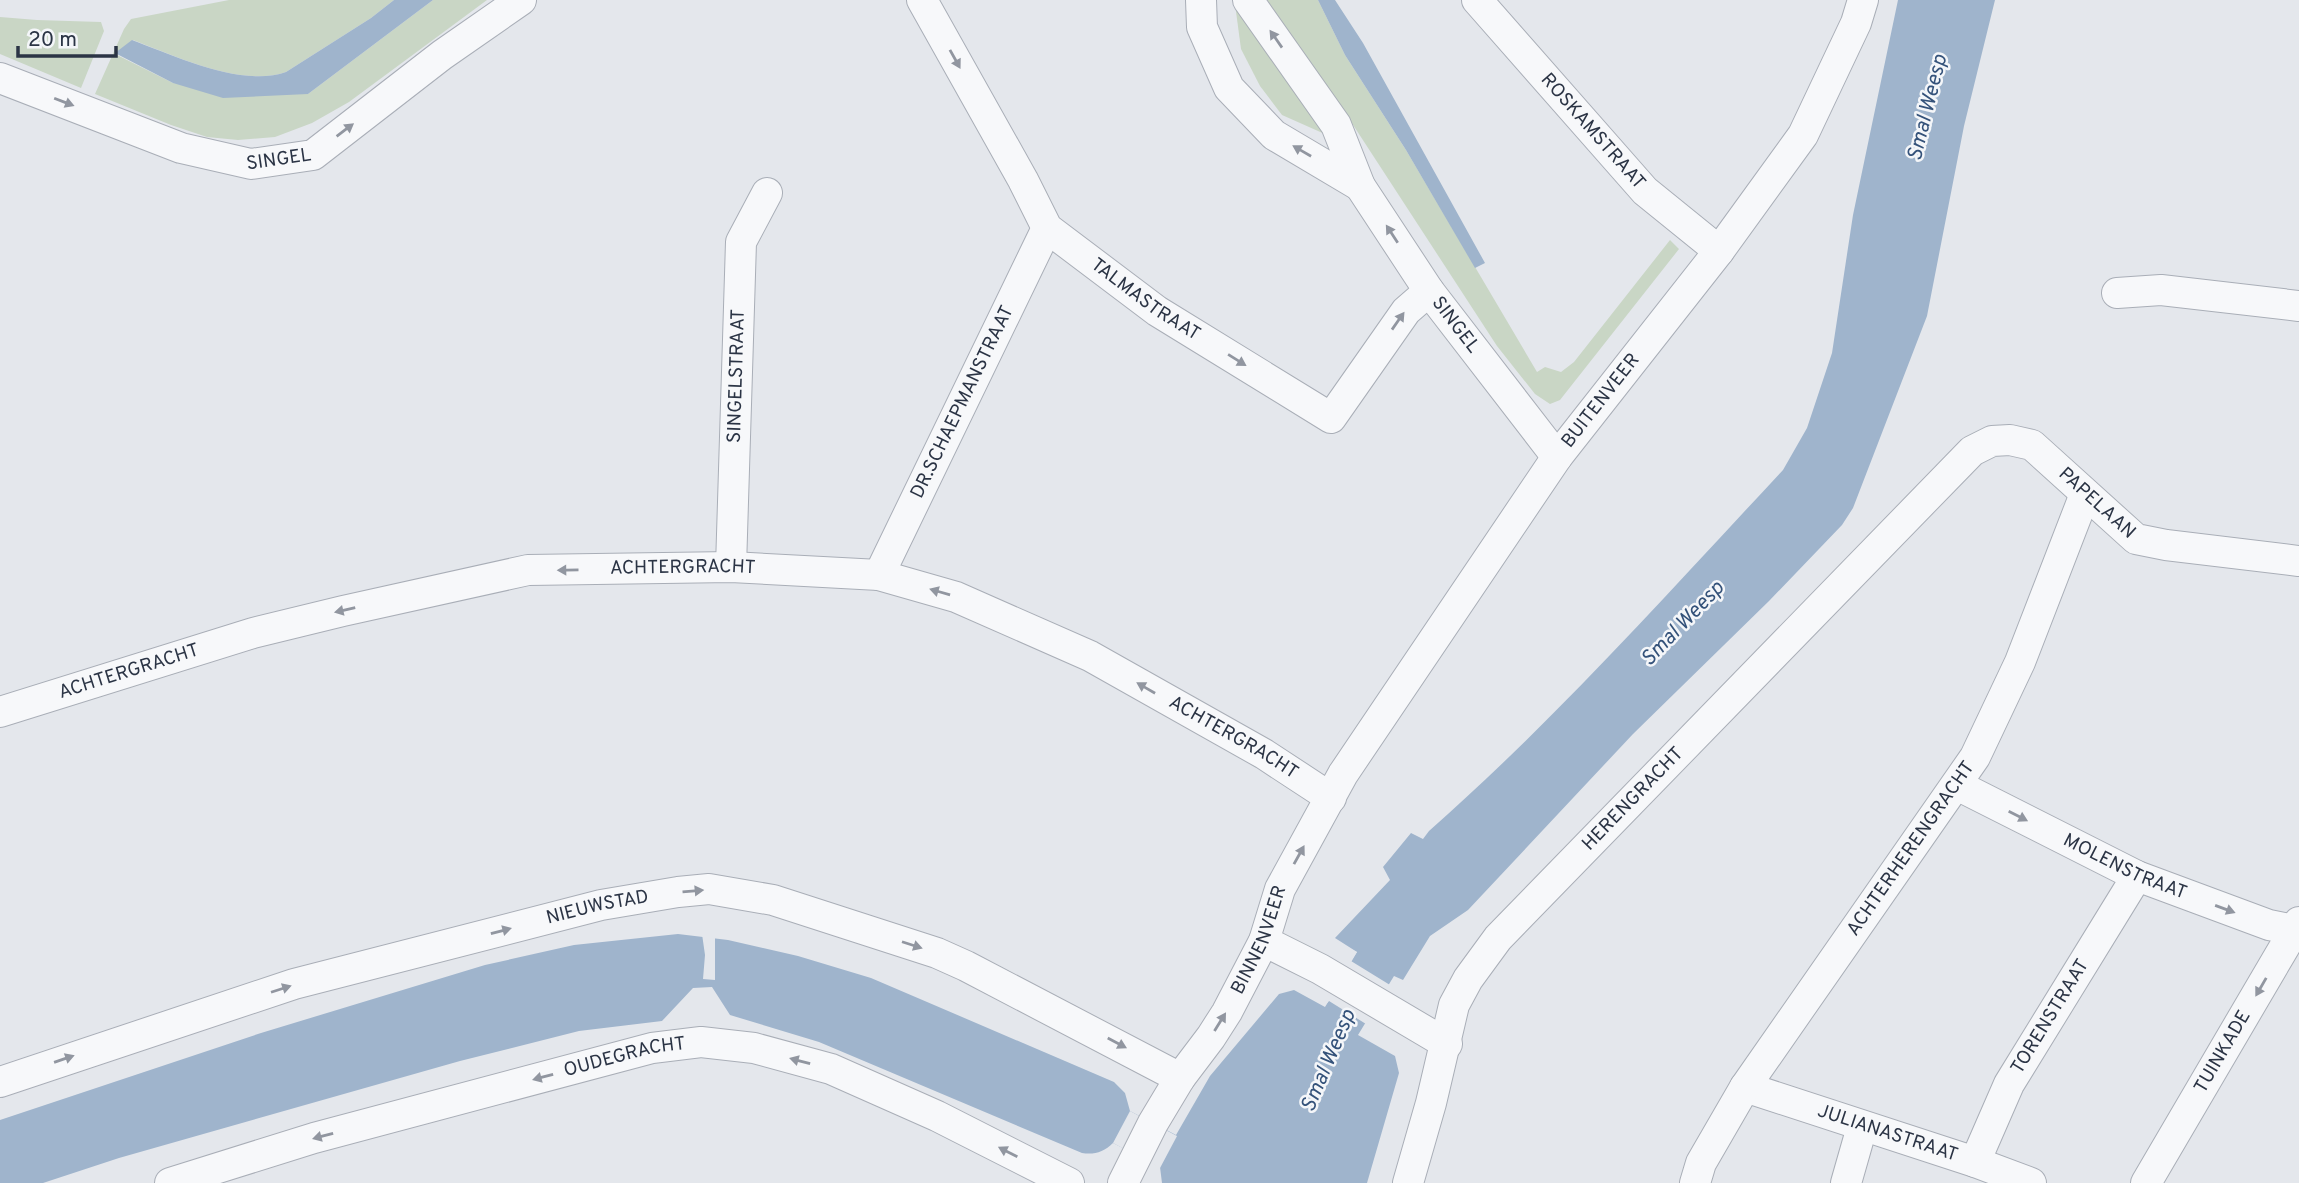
<svg xmlns="http://www.w3.org/2000/svg" width="2299" height="1183" viewBox="0 0 2299 1183" font-family="Overpass,sans-serif">
	<style>
		.green { fill: #c9d6c5 }
		.water { fill: #9fb4cc }
		.pier { fill: #e4e7ec }
		.lines { fill: none; stroke-linecap: round; stroke-linejoin: round }
		.street-casing { stroke: #a9aeb7; stroke-width: 32 }
		.street { stroke: #f7f8fa; stroke-width: 30 }
		.oneway { fill: #9196a0 }
		.labels { text-anchor: middle; dominant-baseline: central; stroke-width: 5; stroke-linejoin: round; paint-order: stroke }
		.street-label { font-size: 19px; fill: #2b3445; stroke: #f4f6f9 }
		.water-label { font-size: 21px; font-style: italic; fill: #34527a; stroke: #f4f6f9 }
	</style>
	<rect width="100%" height="100%" fill="#e4e7ec"/>
	<g class="green">
		<path d="M229,0H394L371,18L286,72C243,88 175,56 133,40L115,54L173,83L308,94L433,0H487L349,102L312,123L275,137L238,140L207,137L171,125L95,94L124,29L131,19Z"/>
		<polygon points="1267,0 1318,0 1345,55 1406,150 1537,372 1545,367 1561,372 1574,362 1670,240 1679,249 1560,400 1550,404 1535,394 1497,346 1344,111"/>
		<polygon points="1235,4 1327,135 1282,115 1260,86 1241,49"/>
		<polygon points="0,17 37,20 101,22 104,31 81,88 0,54"/>
	</g>
	<g class="water">
		<path d="M394,0H433L308,94L223,98L173,83L115,53L132,40C175,56 243,88 286,72L371,18Z"/>
		<polygon points="1318,0 1335,0 1363,43 1485,263 1475,268 1406,150 1345,55"/>
		<path d="M1898,0H1995L1964,126L1927,316L1853,508L1842,525L1769,601L1633,734L1468,910L1430,936L1403,980L1394,976L1358,1035L1395,1056L1399,1073L1367,1183H1162L1160,1167L1113,1143C1104,1152 1094,1155 1082,1153L819,1042L730,1015L712,987L693,988L662,1021L579,1031L460,1061L119,1158L43,1183H0V1120L261,1033L485,965L574,945L678,934L728,940L798,956L871,978L1114,1082L1125,1093L1130,1111L1176,1135L1210,1076L1279,994L1294,990L1325,1007L1357,952L1335,938L1390,880L1383,867L1411,833L1423,839L1429,831C1556,719 1668,593 1783,470L1807,428L1832,353L1853,215Z"/>
	</g>
	<g class="pier">
		<polygon points="702,934 715,935 715,980 703,979 705,955"/>
		<polygon points="1336,942 1357,952 1351,961 1390,985 1366,1024 1329,1001 1325,1006 1305,994 1306,992 1324,1002 1353,953"/>
		<polygon points="1130,1111 1177,1136 1160,1168 1113,1143"/>
	</g>
	<g class="lines">
		<defs>
			<g id="street">
				<path id="s1" d="M922,0L1023,180L1047,228L1157,311L1331,418L1406,311L1429,291"/>
				<polyline points="1201,0 1202,27 1229,88 1274,135 1360,186"/>
				<path id="s2" d="M1248,0L1336,125L1360,186L1429,291L1557,457"/>
				<path id="s3" d="M1477,0L1645,191L1719,251"/>
				<path id="s4" d="M0,78L181,148L251,164L313,155L442,55L521,0"/>
				<polyline points="2117,293 2161,290 2299,306"/>
				<path id="s5" d="M731,567L741,242L767,193"/>
				<path id="s6" d="M879,575L1047,228"/>
				<path id="s7" d="M0,712L253,633L343,611L528,570L731,567L879,575L956,597L1090,656L1264,754L1331,798"/>
				<path id="s8" d="M1957,785L2137,876L2269,925L2299,931"/>
				<polyline points="1264,941 1320,969 1447,1044"/>
				<path id="s9" d="M0,1082L294,984L601,905L678,892L709,889L773,900L937,953L966,966L1180,1078"/>
				<path id="s10" d="M1745,1087L1975,1162L2031,1183"/>
				<path id="s11" d="M1975,1162L2009,1084L2137,876"/>
				<path id="s12" d="M170,1183L314,1138L652,1048L701,1042L754,1048L831,1069L937,1116L1069,1183"/>
				<path id="s13" d="M1123,1183L1153,1123L1180,1078L1211,1037L1227,1012L1264,941L1280,889L1343,774L1557,457L1719,251L1803,135L1856,23L1863,0"/>
				<path id="s14" d="M1408,1183L1431,1103L1454,1005L1468,979L1498,938L1972,451L1992,441L2010,440L2032,445L2136,539L2166,545L2299,561"/>
				<path id="s15" d="M1695,1183L1701,1163L1745,1087L1975,757L2020,662L2085,494"/>
				<polyline points="1846,1183 1862,1127"/>
				<path id="s16" d="M2146,1183L2299,922"/>
			</g>
		</defs>
		<use href="#street" class="street-casing"/>
		<use href="#street" class="street"/>
	</g>
	<defs><path id="oneway-solid" d="M-6-.8H1V-3.2L6.5 0L1 3.2V.8H-6Z" transform="scale(1.75)"/></defs>
	<g class="oneway">
		<use href="#oneway-solid" transform="translate(1276 39) rotate(-125)"/>
		<use href="#oneway-solid" transform="translate(955 59) rotate(61)"/>
		<use href="#oneway-solid" transform="translate(64 102) rotate(21)"/>
		<use href="#oneway-solid" transform="translate(345 130) rotate(-37)"/>
		<use href="#oneway-solid" transform="translate(1302 151) rotate(-150)"/>
		<use href="#oneway-solid" transform="translate(1392 234) rotate(-123)"/>
		<use href="#oneway-solid" transform="translate(1398 321) rotate(-55)"/>
		<use href="#oneway-solid" transform="translate(1237 360) rotate(32)"/>
		<use href="#oneway-solid" transform="translate(568 570) rotate(179)"/>
		<use href="#oneway-solid" transform="translate(940 592) rotate(-164)"/>
		<use href="#oneway-solid" transform="translate(345 610) rotate(167)"/>
		<use href="#oneway-solid" transform="translate(1146 688) rotate(-150)"/>
		<use href="#oneway-solid" transform="translate(2018 816) rotate(27)"/>
		<use href="#oneway-solid" transform="translate(1299 855) rotate(-61)"/>
		<use href="#oneway-solid" transform="translate(693 891) rotate(-5)"/>
		<use href="#oneway-solid" transform="translate(2225 909) rotate(20)"/>
		<use href="#oneway-solid" transform="translate(501 931) rotate(-15)"/>
		<use href="#oneway-solid" transform="translate(912 945) rotate(18)"/>
		<use href="#oneway-solid" transform="translate(2261 987) rotate(120)"/>
		<use href="#oneway-solid" transform="translate(281 989) rotate(-18)"/>
		<use href="#oneway-solid" transform="translate(1220 1022) rotate(-58)"/>
		<use href="#oneway-solid" transform="translate(1117 1043) rotate(28)"/>
		<use href="#oneway-solid" transform="translate(64 1059) rotate(-19)"/>
		<use href="#oneway-solid" transform="translate(800 1061) rotate(-165)"/>
		<use href="#oneway-solid" transform="translate(543 1077) rotate(165)"/>
		<use href="#oneway-solid" transform="translate(323 1136) rotate(165)"/>
		<use href="#oneway-solid" transform="translate(1008 1152) rotate(-153)"/>
	</g>
	<g class="labels">
		<g class="street-label">
			<text stroke="none"><textPath href="#s3" startOffset="175">ROSKAMSTRAAT</textPath></text>
			<text stroke="none"><textPath href="#s4" startOffset="294">SINGEL</textPath></text>
			<text stroke="none"><textPath href="#s1" startOffset="382">TALMASTRAAT</textPath></text>
			<text stroke="none"><textPath href="#s2" startOffset="387">SINGEL</textPath></text>
			<text stroke="none"><textPath href="#s5" startOffset="191">SINGELSTRAAT</textPath></text>
			<text stroke="none"><textPath href="#s13" startOffset="920">BUITENVEER</textPath></text>
			<text stroke="none"><textPath href="#s6" startOffset="192">DR.SCHAEPMANSTRAAT</textPath></text>
			<text stroke="none"><textPath href="#s14" startOffset="1094">PAPELAAN</textPath></text>
			<text stroke="none"><textPath href="#s7" startOffset="702">ACHTERGRACHT</textPath></text>
			<text stroke="none"><textPath href="#s7" startOffset="135">ACHTERGRACHT</textPath></text>
			<text stroke="none"><textPath href="#s7" startOffset="1290">ACHTERGRACHT</textPath></text>
			<text stroke="none"><textPath href="#s14" startOffset="458">HERENGRACHT</textPath></text>
			<text stroke="none"><textPath href="#s15" startOffset="399">ACHTERHERENGRACHT</textPath></text>
			<text stroke="none"><textPath href="#s8" startOffset="187">MOLENSTRAAT</textPath></text>
			<text stroke="none"><textPath href="#s9" startOffset="623">NIEUWSTAD</textPath></text>
			<text stroke="none"><textPath href="#s13" startOffset="280">BINNENVEER</textPath></text>
			<text stroke="none"><textPath href="#s11" startOffset="164">TORENSTRAAT</textPath></text>
			<text stroke="none"><textPath href="#s16" startOffset="152">TUINKADE</textPath></text>
			<text stroke="none"><textPath href="#s12" startOffset="472">OUDEGRACHT</textPath></text>
			<text stroke="none"><textPath href="#s10" startOffset="150">JULIANASTRAAT</textPath></text>
		</g>
		<g class="water-label">
			<text transform="translate(1928 108) rotate(-76)">Smal Weesp</text>
			<text transform="translate(1683 624) rotate(-46)">Smal Weesp</text>
			<text transform="translate(1329 1061) rotate(-67)">Smal Weesp</text>
		</g>
	</g>
	<path d="M18 46v10h98v-10" fill="none" stroke="#2b3445" stroke-width="3.5"/>
	<text x="28" y="46" font-size="21" fill="#2b3445" stroke="#f4f6f9" stroke-width="5" paint-order="stroke">20 m</text>
</svg>
